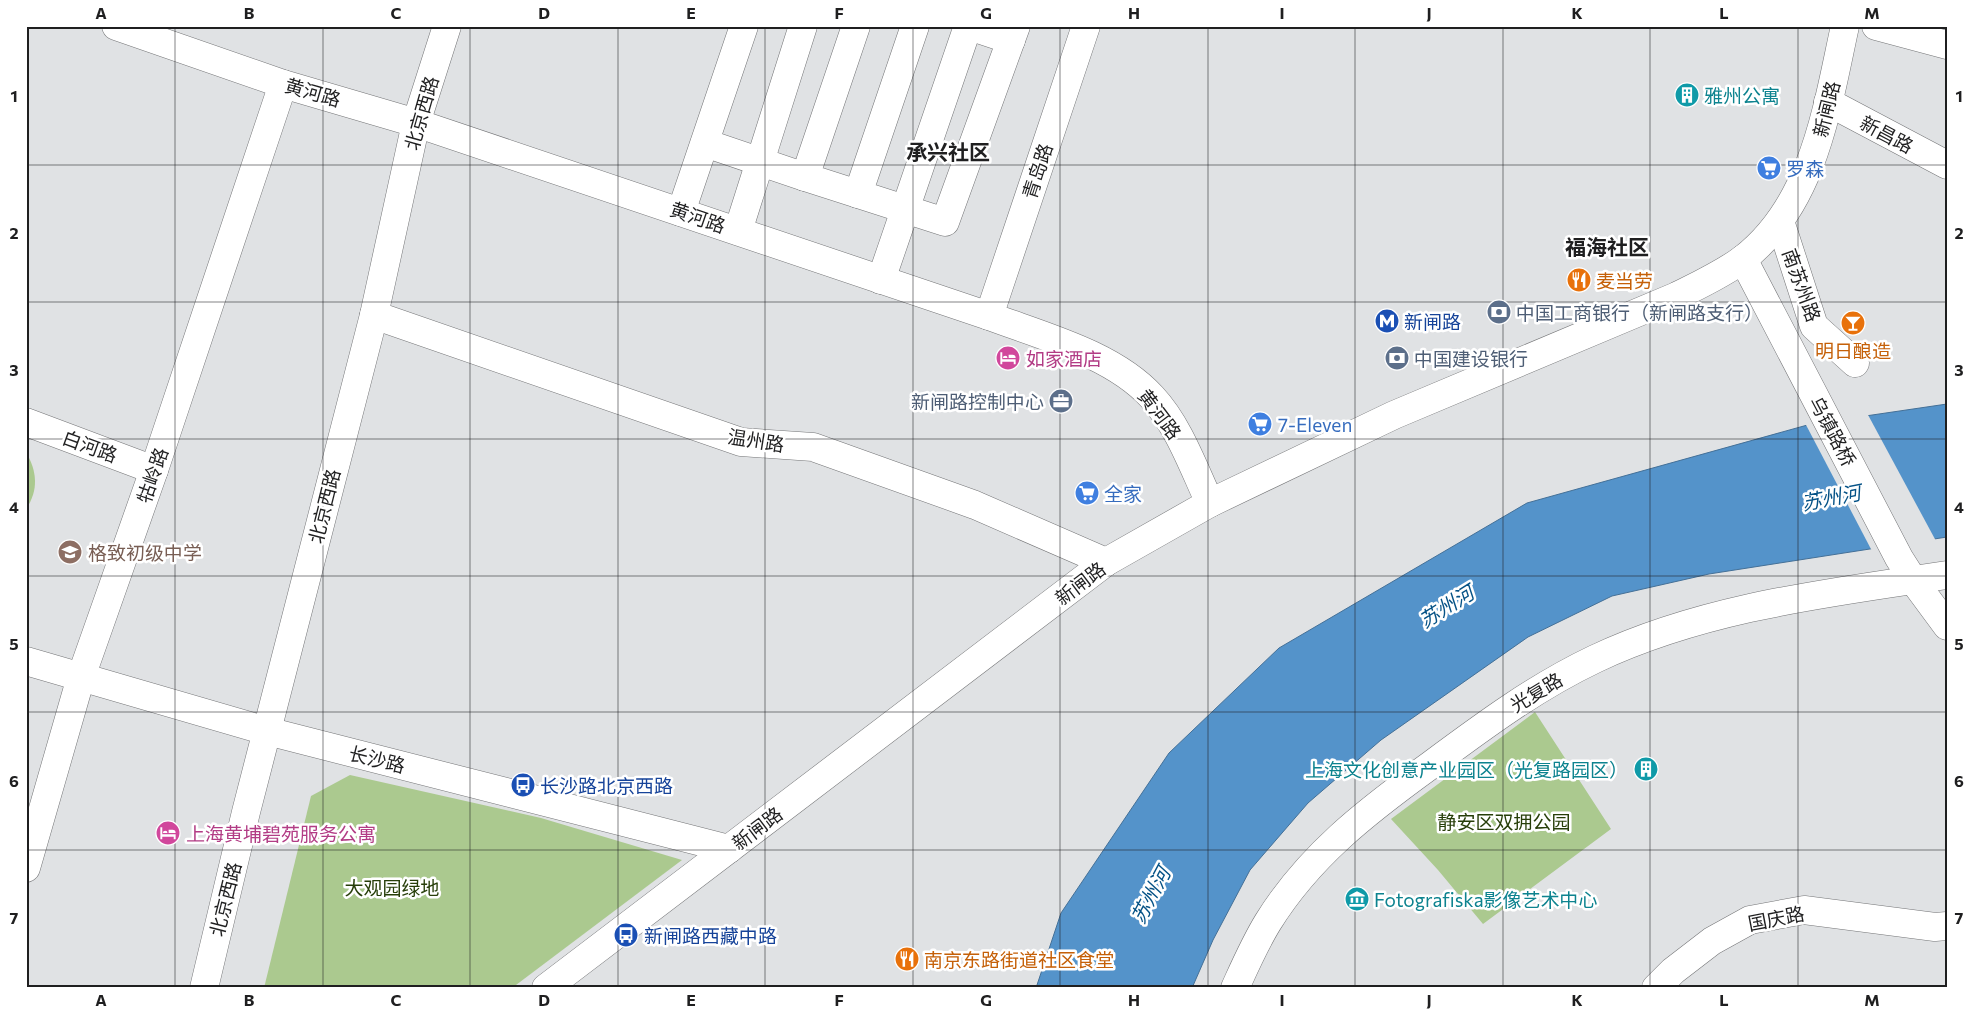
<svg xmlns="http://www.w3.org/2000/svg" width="1973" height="1014" viewBox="0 0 1973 1014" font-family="Commissioner,'Noto Sans SC',sans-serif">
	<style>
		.green { fill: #abc98f }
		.water { fill: #5493ca; stroke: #447097 }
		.pier { fill: #e0e2e4 }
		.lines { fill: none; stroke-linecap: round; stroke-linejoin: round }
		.minor-casing { stroke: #747577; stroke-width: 29 }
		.major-casing { stroke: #747577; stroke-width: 29 }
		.minor { stroke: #fff; stroke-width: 28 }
		.major { stroke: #fff; stroke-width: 28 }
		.grid { fill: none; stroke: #1f1f20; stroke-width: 1; stroke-opacity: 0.55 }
		.labels { text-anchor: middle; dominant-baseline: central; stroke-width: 5; stroke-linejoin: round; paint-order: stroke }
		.street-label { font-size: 19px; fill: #1f1f20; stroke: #fff }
		.culture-label { font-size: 19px; fill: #0d838f; stroke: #fff; text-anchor: start }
		.shop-label { font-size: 19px; fill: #366cbe; stroke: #fff; text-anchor: start }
		.food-label { font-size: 19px; fill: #c56008; stroke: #fff; text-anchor: start }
		.service-label { font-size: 19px; fill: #4e5e75; stroke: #fff; text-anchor: start }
		.transit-label { font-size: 19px; fill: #164399; stroke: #fff; text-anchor: start }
		.hotel-label { font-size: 19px; fill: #b23c85; stroke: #fff; text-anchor: start }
		.education-label { font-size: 19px; fill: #785e54; stroke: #fff; text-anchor: start }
		.park-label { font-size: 19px; fill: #273e09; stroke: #fff }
		.water-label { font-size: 20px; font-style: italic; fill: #055286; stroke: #fff }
		.quarter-label { font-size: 21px; font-weight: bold; fill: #1f1f20; stroke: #fff }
		.neatline { fill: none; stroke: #1f1f20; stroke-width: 2 }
		.grid-label { font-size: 16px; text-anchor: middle; font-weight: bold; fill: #1f1f20 }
	</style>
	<rect width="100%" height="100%" fill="#e0e2e4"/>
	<g class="green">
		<path d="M26,452C37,471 39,490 26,509Z"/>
		<polygon points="1535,712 1611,829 1483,924 1438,870 1391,819"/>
		<polygon points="350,775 541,818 682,860 512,988 264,988 311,796"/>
	</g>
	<polygon class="water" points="1947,404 1947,537 1709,574 1612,596 1528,637 1381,740 1308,803 1250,870 1213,940 1192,988 1036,988 1061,913 1169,753 1279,648 1527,503 1811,424"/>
	<polygon class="pier" points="1867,413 1936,541 1872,551 1805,423"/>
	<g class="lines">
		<defs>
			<g id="minor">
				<path d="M116,26L283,84L416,123L989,316C1042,336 1113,354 1152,397C1179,426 1193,467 1210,503"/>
				<polyline points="856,26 805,177 858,194"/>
				<polyline points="915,26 858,194 945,222 1016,26"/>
				<polyline points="969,26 1011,40"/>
				<polyline points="1876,26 1947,45"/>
				<polyline points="1828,102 1947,165"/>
				<polyline points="705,143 805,177"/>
				<polyline points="681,212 744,26"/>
				<polyline points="1780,221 1814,326 1855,363"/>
				<polyline points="738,231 803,26"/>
				<polyline points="1743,259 1899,558 1913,580 1947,626"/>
				<polyline points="881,280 968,26"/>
				<polyline points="374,315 741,442 813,447 975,505 1106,562"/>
				<polyline points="989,316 1086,26"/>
				<polyline points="26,422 154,470"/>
				<polyline points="26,661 267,731 729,849"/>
				<polyline points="26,868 81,677 154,470 283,84"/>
				<path d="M1235,988C1245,966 1255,943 1268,922C1309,856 1366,812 1428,767C1482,727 1534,688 1595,659C1705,607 1828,593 1947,575"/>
				<polyline points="1656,988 1673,971 1712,941 1750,920 1804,910 1935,927 1947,926"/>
			</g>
			<g id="major">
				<polyline points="204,988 246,812 374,315 416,123 447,26"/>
				<path d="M546,988L1106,562L1210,503L1394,415L1677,296C1699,285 1723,274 1743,259C1814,204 1827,108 1845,26"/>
			</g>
		</defs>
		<use href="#minor" class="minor-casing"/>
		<use href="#major" class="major-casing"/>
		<use href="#minor" class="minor"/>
		<use href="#major" class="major"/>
	</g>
	<path class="grid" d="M175,26V988M323,26V988M470,26V988M618,26V988M765,26V988M913,26V988M1060,26V988M1208,26V988M1355,26V988M1503,26V988M1650,26V988M1798,26V988M26,165H1947M26,302H1947M26,439H1947M26,576H1947M26,712H1947M26,850H1947"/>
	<defs>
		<symbol id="building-disc" viewBox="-11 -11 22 22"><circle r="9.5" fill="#0f9aa8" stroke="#fff"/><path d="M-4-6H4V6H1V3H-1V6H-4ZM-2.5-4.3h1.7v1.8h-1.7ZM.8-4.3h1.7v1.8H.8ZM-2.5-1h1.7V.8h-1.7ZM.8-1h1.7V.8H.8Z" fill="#fff"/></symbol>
		<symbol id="supermarket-disc" viewBox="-11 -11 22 22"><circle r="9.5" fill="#3f7fe0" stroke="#fff"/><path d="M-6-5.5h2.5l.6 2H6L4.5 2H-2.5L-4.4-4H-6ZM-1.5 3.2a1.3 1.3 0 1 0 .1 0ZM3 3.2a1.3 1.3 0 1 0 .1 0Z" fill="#fff"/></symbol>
		<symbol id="restaurant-disc" viewBox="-11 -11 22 22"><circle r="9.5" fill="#e8710a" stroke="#fff"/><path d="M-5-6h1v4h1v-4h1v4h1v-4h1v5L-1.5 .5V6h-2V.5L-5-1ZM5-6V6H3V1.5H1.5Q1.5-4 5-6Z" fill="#fff"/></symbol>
		<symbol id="bank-disc" viewBox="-11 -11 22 22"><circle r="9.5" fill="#5c6f8a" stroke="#fff"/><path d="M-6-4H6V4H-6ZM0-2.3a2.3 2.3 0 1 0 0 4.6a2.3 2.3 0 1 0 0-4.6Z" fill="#fff"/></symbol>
		<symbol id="metro-disc" viewBox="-11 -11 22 22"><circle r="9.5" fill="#1a4fb4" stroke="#fff"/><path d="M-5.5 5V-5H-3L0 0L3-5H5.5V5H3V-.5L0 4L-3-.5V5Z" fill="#fff"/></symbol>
		<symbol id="bar-disc" viewBox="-11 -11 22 22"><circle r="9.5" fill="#e8710a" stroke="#fff"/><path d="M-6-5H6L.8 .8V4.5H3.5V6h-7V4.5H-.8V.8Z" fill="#fff"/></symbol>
		<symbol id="hotel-disc" viewBox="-11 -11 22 22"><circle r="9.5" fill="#d1479c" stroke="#fff"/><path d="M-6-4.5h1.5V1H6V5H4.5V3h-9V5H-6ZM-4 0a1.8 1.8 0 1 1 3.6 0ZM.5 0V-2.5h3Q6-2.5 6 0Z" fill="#fff"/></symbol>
		<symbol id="office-disc" viewBox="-11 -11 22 22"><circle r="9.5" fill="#5c6f8a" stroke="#fff"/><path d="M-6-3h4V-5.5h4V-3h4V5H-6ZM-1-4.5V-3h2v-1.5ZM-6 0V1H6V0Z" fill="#fff"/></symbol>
		<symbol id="school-disc" viewBox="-11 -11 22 22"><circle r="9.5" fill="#8d6e63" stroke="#fff"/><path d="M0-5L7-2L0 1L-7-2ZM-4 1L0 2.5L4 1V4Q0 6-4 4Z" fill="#fff"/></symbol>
		<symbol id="bus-disc" viewBox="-11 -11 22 22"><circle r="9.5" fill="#1a4fb4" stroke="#fff"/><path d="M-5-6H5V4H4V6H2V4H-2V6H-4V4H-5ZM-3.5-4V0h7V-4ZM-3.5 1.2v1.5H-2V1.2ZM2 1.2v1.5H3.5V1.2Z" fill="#fff"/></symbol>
		<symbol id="museum-disc" viewBox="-11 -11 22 22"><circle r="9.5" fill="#0f9aa8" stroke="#fff"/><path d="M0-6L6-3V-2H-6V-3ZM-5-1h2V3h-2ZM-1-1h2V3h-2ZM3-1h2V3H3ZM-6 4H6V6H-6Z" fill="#fff"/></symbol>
	</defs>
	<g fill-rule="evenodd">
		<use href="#building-disc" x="1673" y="81" width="28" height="28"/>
		<use href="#supermarket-disc" x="1755" y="154" width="28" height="28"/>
		<use href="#restaurant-disc" x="1565" y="266" width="28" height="28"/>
		<use href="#bank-disc" x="1485" y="298" width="28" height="28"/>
		<use href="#metro-disc" x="1373" y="307" width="28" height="28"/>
		<use href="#bar-disc" x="1839" y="309" width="28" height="28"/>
		<use href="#hotel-disc" x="994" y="344" width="28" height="28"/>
		<use href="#bank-disc" x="1383" y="344" width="28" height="28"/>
		<use href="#office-disc" x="1047" y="387" width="28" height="28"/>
		<use href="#supermarket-disc" x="1246" y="410" width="28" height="28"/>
		<use href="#supermarket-disc" x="1073" y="479" width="28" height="28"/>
		<use href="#school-disc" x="56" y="538" width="28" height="28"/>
		<use href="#building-disc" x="1632" y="755" width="28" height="28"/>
		<use href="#bus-disc" x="509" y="771" width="28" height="28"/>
		<use href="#hotel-disc" x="154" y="819" width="28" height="28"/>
		<use href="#museum-disc" x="1343" y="885" width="28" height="28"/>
		<use href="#bus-disc" x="612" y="921" width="28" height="28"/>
		<use href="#restaurant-disc" x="893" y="945" width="28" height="28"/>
	</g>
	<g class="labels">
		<g class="street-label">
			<text transform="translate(313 92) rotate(16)">黄河路</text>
			<text transform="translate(1826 109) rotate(-76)">新闸路</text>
			<text transform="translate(421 113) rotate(-74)">北京西路</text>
			<text transform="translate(1887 134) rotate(28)">新昌路</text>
			<text transform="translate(1037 171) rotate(-72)">青岛路</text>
			<text transform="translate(698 217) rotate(19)">黄河路</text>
			<text transform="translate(1802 285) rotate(70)">南苏州路</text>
			<text transform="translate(1160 414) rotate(53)">黄河路</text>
			<text transform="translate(1833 431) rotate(62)">乌镇路桥</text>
			<text transform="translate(756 440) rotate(9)">温州路</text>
			<text transform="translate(90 446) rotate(20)">白河路</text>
			<text transform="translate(152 475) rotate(-71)">牯岭路</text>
			<text transform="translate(324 506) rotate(-76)">北京西路</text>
			<text transform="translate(1080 583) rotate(-37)">新闸路</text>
			<text transform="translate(1536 692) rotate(-31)">光复路</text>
			<text transform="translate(377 759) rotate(14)">长沙路</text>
			<text transform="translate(757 828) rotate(-37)">新闸路</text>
			<text transform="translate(225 899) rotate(-76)">北京西路</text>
			<text transform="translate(1776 918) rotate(-11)">国庆路</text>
		</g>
		<g class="culture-label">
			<text x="1704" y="95">雅州公寓</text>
			<text x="1628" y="769" text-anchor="end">上海文化创意产业园区（光复路园区）</text>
			<text x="1374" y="899">Fotografiska影像艺术中心</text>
		</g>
		<g class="shop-label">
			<text x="1786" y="168">罗森</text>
			<text x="1278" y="424">7-Eleven</text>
			<text x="1104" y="493">全家</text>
		</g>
		<g class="food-label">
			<text x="1596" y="280">麦当劳</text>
			<text x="1853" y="350" text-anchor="middle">明日酿造</text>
			<text x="924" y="959">南京东路街道社区食堂</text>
		</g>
		<g class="service-label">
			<text x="1516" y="312">中国工商银行（新闸路支行）</text>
			<text x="1414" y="358">中国建设银行</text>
			<text x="1044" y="401" text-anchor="end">新闸路控制中心</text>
		</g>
		<g class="transit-label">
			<text x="1404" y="321">新闸路</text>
			<text x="540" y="785">长沙路北京西路</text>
			<text x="644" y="935">新闸路西藏中路</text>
		</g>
		<g class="hotel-label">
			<text x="1026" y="358">如家酒店</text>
			<text x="186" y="833">上海黄埔碧苑服务公寓</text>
		</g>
		<g class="education-label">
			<text x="88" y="552">格致初级中学</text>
		</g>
		<g class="park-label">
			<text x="1504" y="821">静安区双拥公园</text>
			<text x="392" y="887">大观园绿地</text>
		</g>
		<g class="water-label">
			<text transform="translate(1831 497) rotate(-11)">苏州河</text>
			<text transform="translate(1446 606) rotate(-32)">苏州河</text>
			<text transform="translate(1150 895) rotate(-62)">苏州河</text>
		</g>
		<g class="quarter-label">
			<text x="948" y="151">承兴社区</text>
			<text x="1607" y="246">福海社区</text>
		</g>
	</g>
	<rect width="1973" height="1014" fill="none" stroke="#ffffff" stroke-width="55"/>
	<rect x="28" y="28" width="1918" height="958" class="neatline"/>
	<g class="grid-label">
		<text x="101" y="19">A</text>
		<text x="249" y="19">B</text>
		<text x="396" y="19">C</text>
		<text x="544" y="19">D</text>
		<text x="691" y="19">E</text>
		<text x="839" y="19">F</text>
		<text x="986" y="19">G</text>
		<text x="1134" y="19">H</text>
		<text x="1282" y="19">I</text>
		<text x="1429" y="19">J</text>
		<text x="1577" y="19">K</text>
		<text x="1724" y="19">L</text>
		<text x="1872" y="19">M</text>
		<text x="14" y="102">1</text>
		<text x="1959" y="102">1</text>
		<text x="14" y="239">2</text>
		<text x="1959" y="239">2</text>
		<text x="14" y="376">3</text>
		<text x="1959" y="376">3</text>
		<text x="14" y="513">4</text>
		<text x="1959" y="513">4</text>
		<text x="14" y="650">5</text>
		<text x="1959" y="650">5</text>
		<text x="14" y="787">6</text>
		<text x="1959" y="787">6</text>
		<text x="14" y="924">7</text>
		<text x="1959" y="924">7</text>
		<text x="101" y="1006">A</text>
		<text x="249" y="1006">B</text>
		<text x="396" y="1006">C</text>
		<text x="544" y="1006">D</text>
		<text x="691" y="1006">E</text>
		<text x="839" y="1006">F</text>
		<text x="986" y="1006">G</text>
		<text x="1134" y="1006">H</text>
		<text x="1282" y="1006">I</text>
		<text x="1429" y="1006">J</text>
		<text x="1577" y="1006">K</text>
		<text x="1724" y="1006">L</text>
		<text x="1872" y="1006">M</text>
	</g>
</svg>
